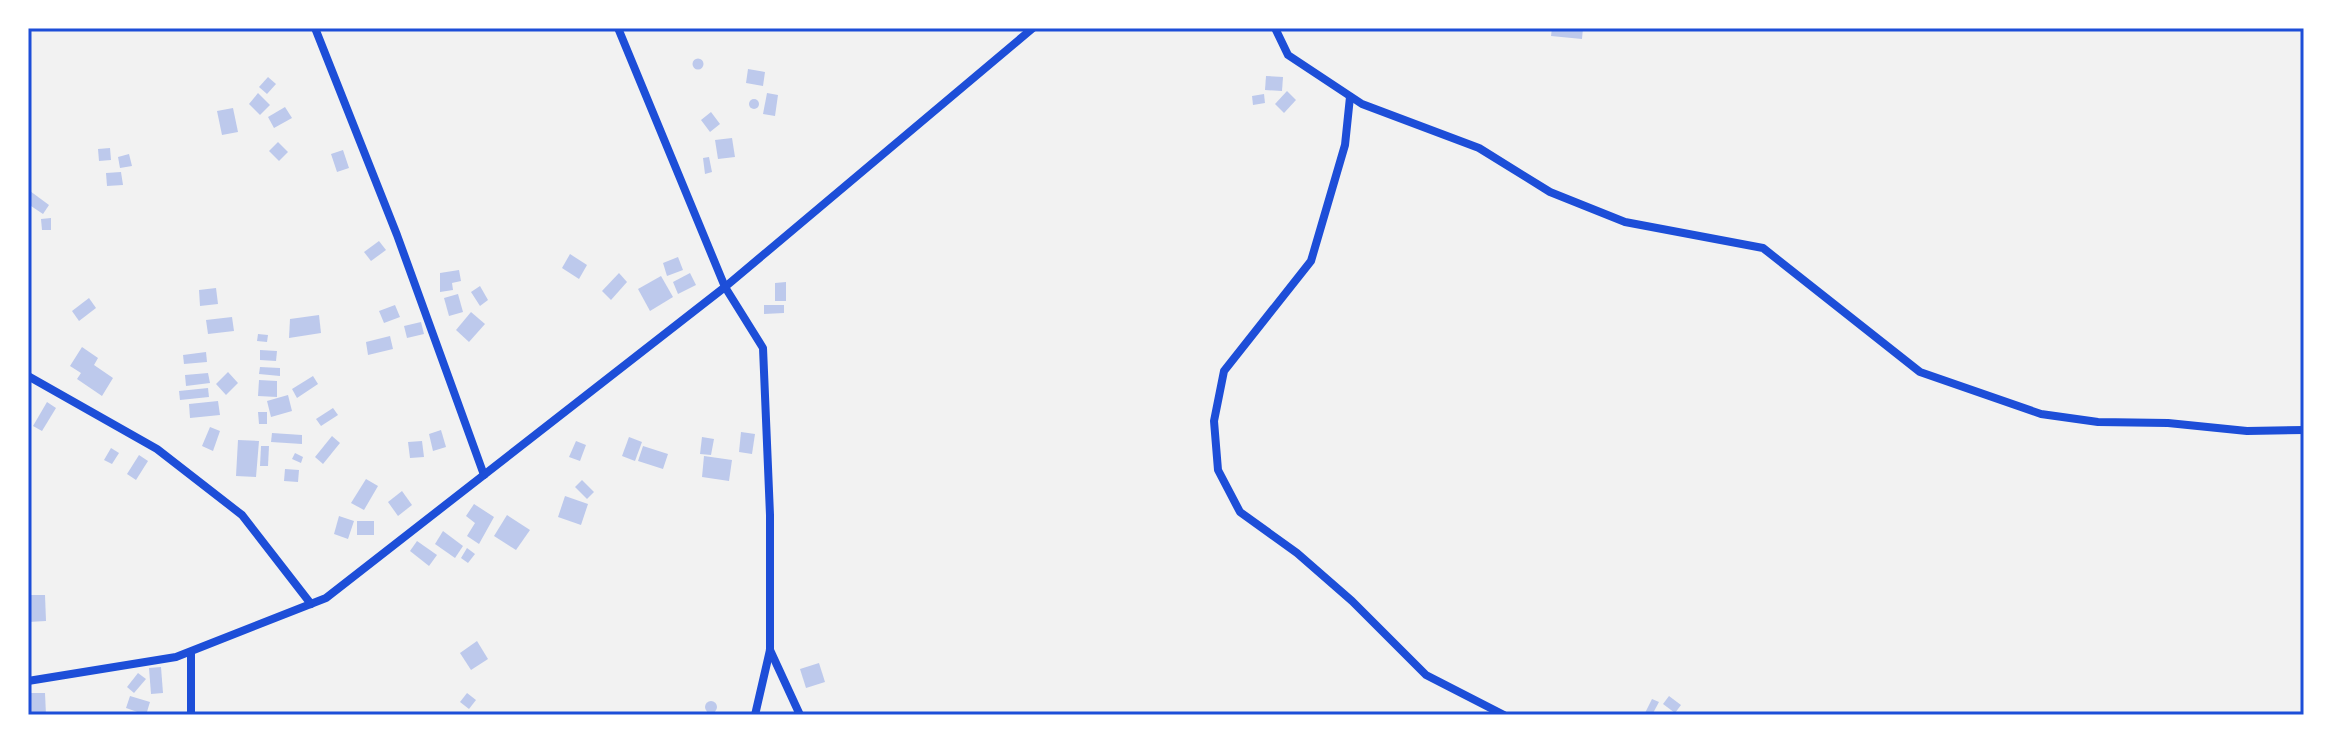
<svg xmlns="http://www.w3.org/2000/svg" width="2332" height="743" viewBox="0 0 2332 743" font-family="Montserrat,sans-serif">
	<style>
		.building { fill: #bdc9ec }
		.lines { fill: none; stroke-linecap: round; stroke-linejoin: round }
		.minor { stroke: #1d4ed8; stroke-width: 8 }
		.neatline { fill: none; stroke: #1d4ed8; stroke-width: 3 }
	</style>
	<rect width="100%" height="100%" fill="#f2f2f2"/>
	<g class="building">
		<polygon points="1552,28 1583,28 1582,39 1551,36"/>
		<circle cx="698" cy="64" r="5.5"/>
		<polygon points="748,69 765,72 763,86 746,83"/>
		<polygon points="1266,76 1283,77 1282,91 1265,90"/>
		<polygon points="268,77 276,84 267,94 259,87"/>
		<polygon points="1287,91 1296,100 1284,113 1275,104"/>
		<polygon points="258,93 270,105 260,115 249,104"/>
		<polygon points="767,93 778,95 775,116 763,114"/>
		<polygon points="1264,94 1265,103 1253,105 1252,96"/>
		<circle cx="754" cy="104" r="5"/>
		<polygon points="285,107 292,118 274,128 268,117"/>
		<polygon points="233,108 238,132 222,135 217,111"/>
		<polygon points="711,112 720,124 710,132 701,120"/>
		<polygon points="732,138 735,157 718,159 715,140"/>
		<polygon points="278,142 288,152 279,161 269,151"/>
		<polygon points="110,148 111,160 99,161 98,149"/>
		<polygon points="343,150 349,168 337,172 331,154"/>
		<polygon points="129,154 132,166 120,168 118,157"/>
		<polygon points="709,157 712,172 705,174 703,158"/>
		<polygon points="121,172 123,185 107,186 106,173"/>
		<polygon points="30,191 49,205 43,214 28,204"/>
		<polygon points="51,218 51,230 42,230 41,219"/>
		<polygon points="379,241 386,250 371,261 364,252"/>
		<polygon points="570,254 587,265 579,279 562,268"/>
		<polygon points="678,257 683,270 667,276 663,263"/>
		<polygon points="459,270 461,281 452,283 453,290 440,292 440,273"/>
		<polygon points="619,273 627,282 611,300 602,291"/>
		<polygon points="690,273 696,285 678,294 673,282"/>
		<polygon points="661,276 673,297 650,311 638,289"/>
		<polygon points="786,282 786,301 775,301 775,283"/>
		<polygon points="480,286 488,300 480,306 471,292"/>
		<polygon points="216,288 218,304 200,306 199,290"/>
		<polygon points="458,294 463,312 449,316 444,298"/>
		<polygon points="89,298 96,308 79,321 72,311"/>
		<polygon points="395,305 400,317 384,323 379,311"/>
		<polygon points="764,305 784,305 784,313 764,314"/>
		<polygon points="471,312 485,324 469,342 456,330"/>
		<polygon points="319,315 321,333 289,338 290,319"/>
		<polygon points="232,317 234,331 208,334 206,320"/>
		<polygon points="421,322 424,334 407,338 404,326"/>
		<polygon points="258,334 268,335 267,342 257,341"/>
		<polygon points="390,336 393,349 368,355 366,342"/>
		<polygon points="82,347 98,358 94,365 113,378 102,396 77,379 81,373 70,366"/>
		<polygon points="260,350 277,351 276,361 260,360"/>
		<polygon points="206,352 207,362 184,364 183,355"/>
		<polygon points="260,367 280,368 280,376 259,374"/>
		<polygon points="228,372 238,383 226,395 216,384"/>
		<polygon points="208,373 210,383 186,386 185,375"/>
		<polygon points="313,376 318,384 297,398 292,389"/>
		<polygon points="259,380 277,381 277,397 258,396"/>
		<polygon points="208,388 209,397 180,400 179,391"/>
		<polygon points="288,395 292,411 271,417 267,401"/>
		<polygon points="218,401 220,415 190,418 189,404"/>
		<polygon points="47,402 56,408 42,431 33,426"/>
		<polygon points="333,408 338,415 321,426 316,419"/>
		<polygon points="258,412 267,412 267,424 259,424"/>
		<polygon points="210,427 220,431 213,451 202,446"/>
		<polygon points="441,430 446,447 433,451 429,434"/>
		<polygon points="741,432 755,434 752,454 739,452"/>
		<polygon points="272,433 302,435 302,444 271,442"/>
		<polygon points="332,436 340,443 323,464 315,457"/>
		<polygon points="629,437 642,442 635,461 622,456"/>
		<polygon points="702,437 714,439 711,455 700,454"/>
		<polygon points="238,440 259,441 256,477 236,476"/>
		<polygon points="422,441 424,457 410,458 408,442"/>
		<polygon points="576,441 586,445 580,461 569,457"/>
		<polygon points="261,446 269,446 268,466 260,466"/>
		<polygon points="643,446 668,454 663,469 638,461"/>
		<polygon points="111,448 119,453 112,464 104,460"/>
		<polygon points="295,453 303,457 301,463 292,459"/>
		<polygon points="139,455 148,461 136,480 127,474"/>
		<polygon points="704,456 732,460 729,481 702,477"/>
		<polygon points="285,469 299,470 298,482 284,481"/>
		<polygon points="366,479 378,486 364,510 351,503"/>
		<polygon points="582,480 594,492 587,499 575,487"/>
		<polygon points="402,491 412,505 398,516 388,502"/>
		<polygon points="565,496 588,504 581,525 558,517"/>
		<polygon points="474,504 494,517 479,544 467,536 475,523 466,516"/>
		<polygon points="507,515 530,530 516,550 494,536"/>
		<polygon points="339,516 354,521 348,539 334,534"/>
		<rect x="357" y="521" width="17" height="14"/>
		<polygon points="443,531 463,546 455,558 435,544"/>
		<polygon points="417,541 437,555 429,566 410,551"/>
		<polygon points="467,548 475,554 468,563 461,558"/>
		<polygon points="28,595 45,595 46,621 28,622"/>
		<polygon points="477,641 488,659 471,670 460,653"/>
		<polygon points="819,663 825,682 806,688 800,669"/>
		<polygon points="161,667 163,693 151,694 149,668"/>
		<polygon points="138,673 146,679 134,693 127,687"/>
		<polygon points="28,693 45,693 46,715 28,715"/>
		<polygon points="467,693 476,700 469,709 460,702"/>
		<polygon points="130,696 150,702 146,715 126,708"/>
		<polygon points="1669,696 1681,705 1675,713 1663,704"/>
		<polygon points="1652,699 1659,702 1652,715 1649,715 1645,713"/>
		<circle cx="711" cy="707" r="6"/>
	</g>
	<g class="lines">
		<g class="minor">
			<polyline points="315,28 397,235 484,475"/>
			<polyline points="618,28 725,287 763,348 770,515 770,650 755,715"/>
			<polyline points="1275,28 1288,55 1362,104 1479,148 1550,192 1625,222 1763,248 1920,372 2041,414 2098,422 2168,423 2247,431 2304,430"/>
			<polyline points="1350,97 1345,145 1311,261 1224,371 1214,421 1218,470 1240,512 1297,553 1352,601 1426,675 1504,715"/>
			<polyline points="28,376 157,449 242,515 311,604"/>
			<polyline points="770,650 800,715"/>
			<polyline points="191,652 191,715"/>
			<polyline points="28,681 176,657 326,598 725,287 1033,28"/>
		</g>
	</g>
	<rect width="2332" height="743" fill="none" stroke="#ffffff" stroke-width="60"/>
	<rect x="30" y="30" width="2272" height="683" class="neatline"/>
</svg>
